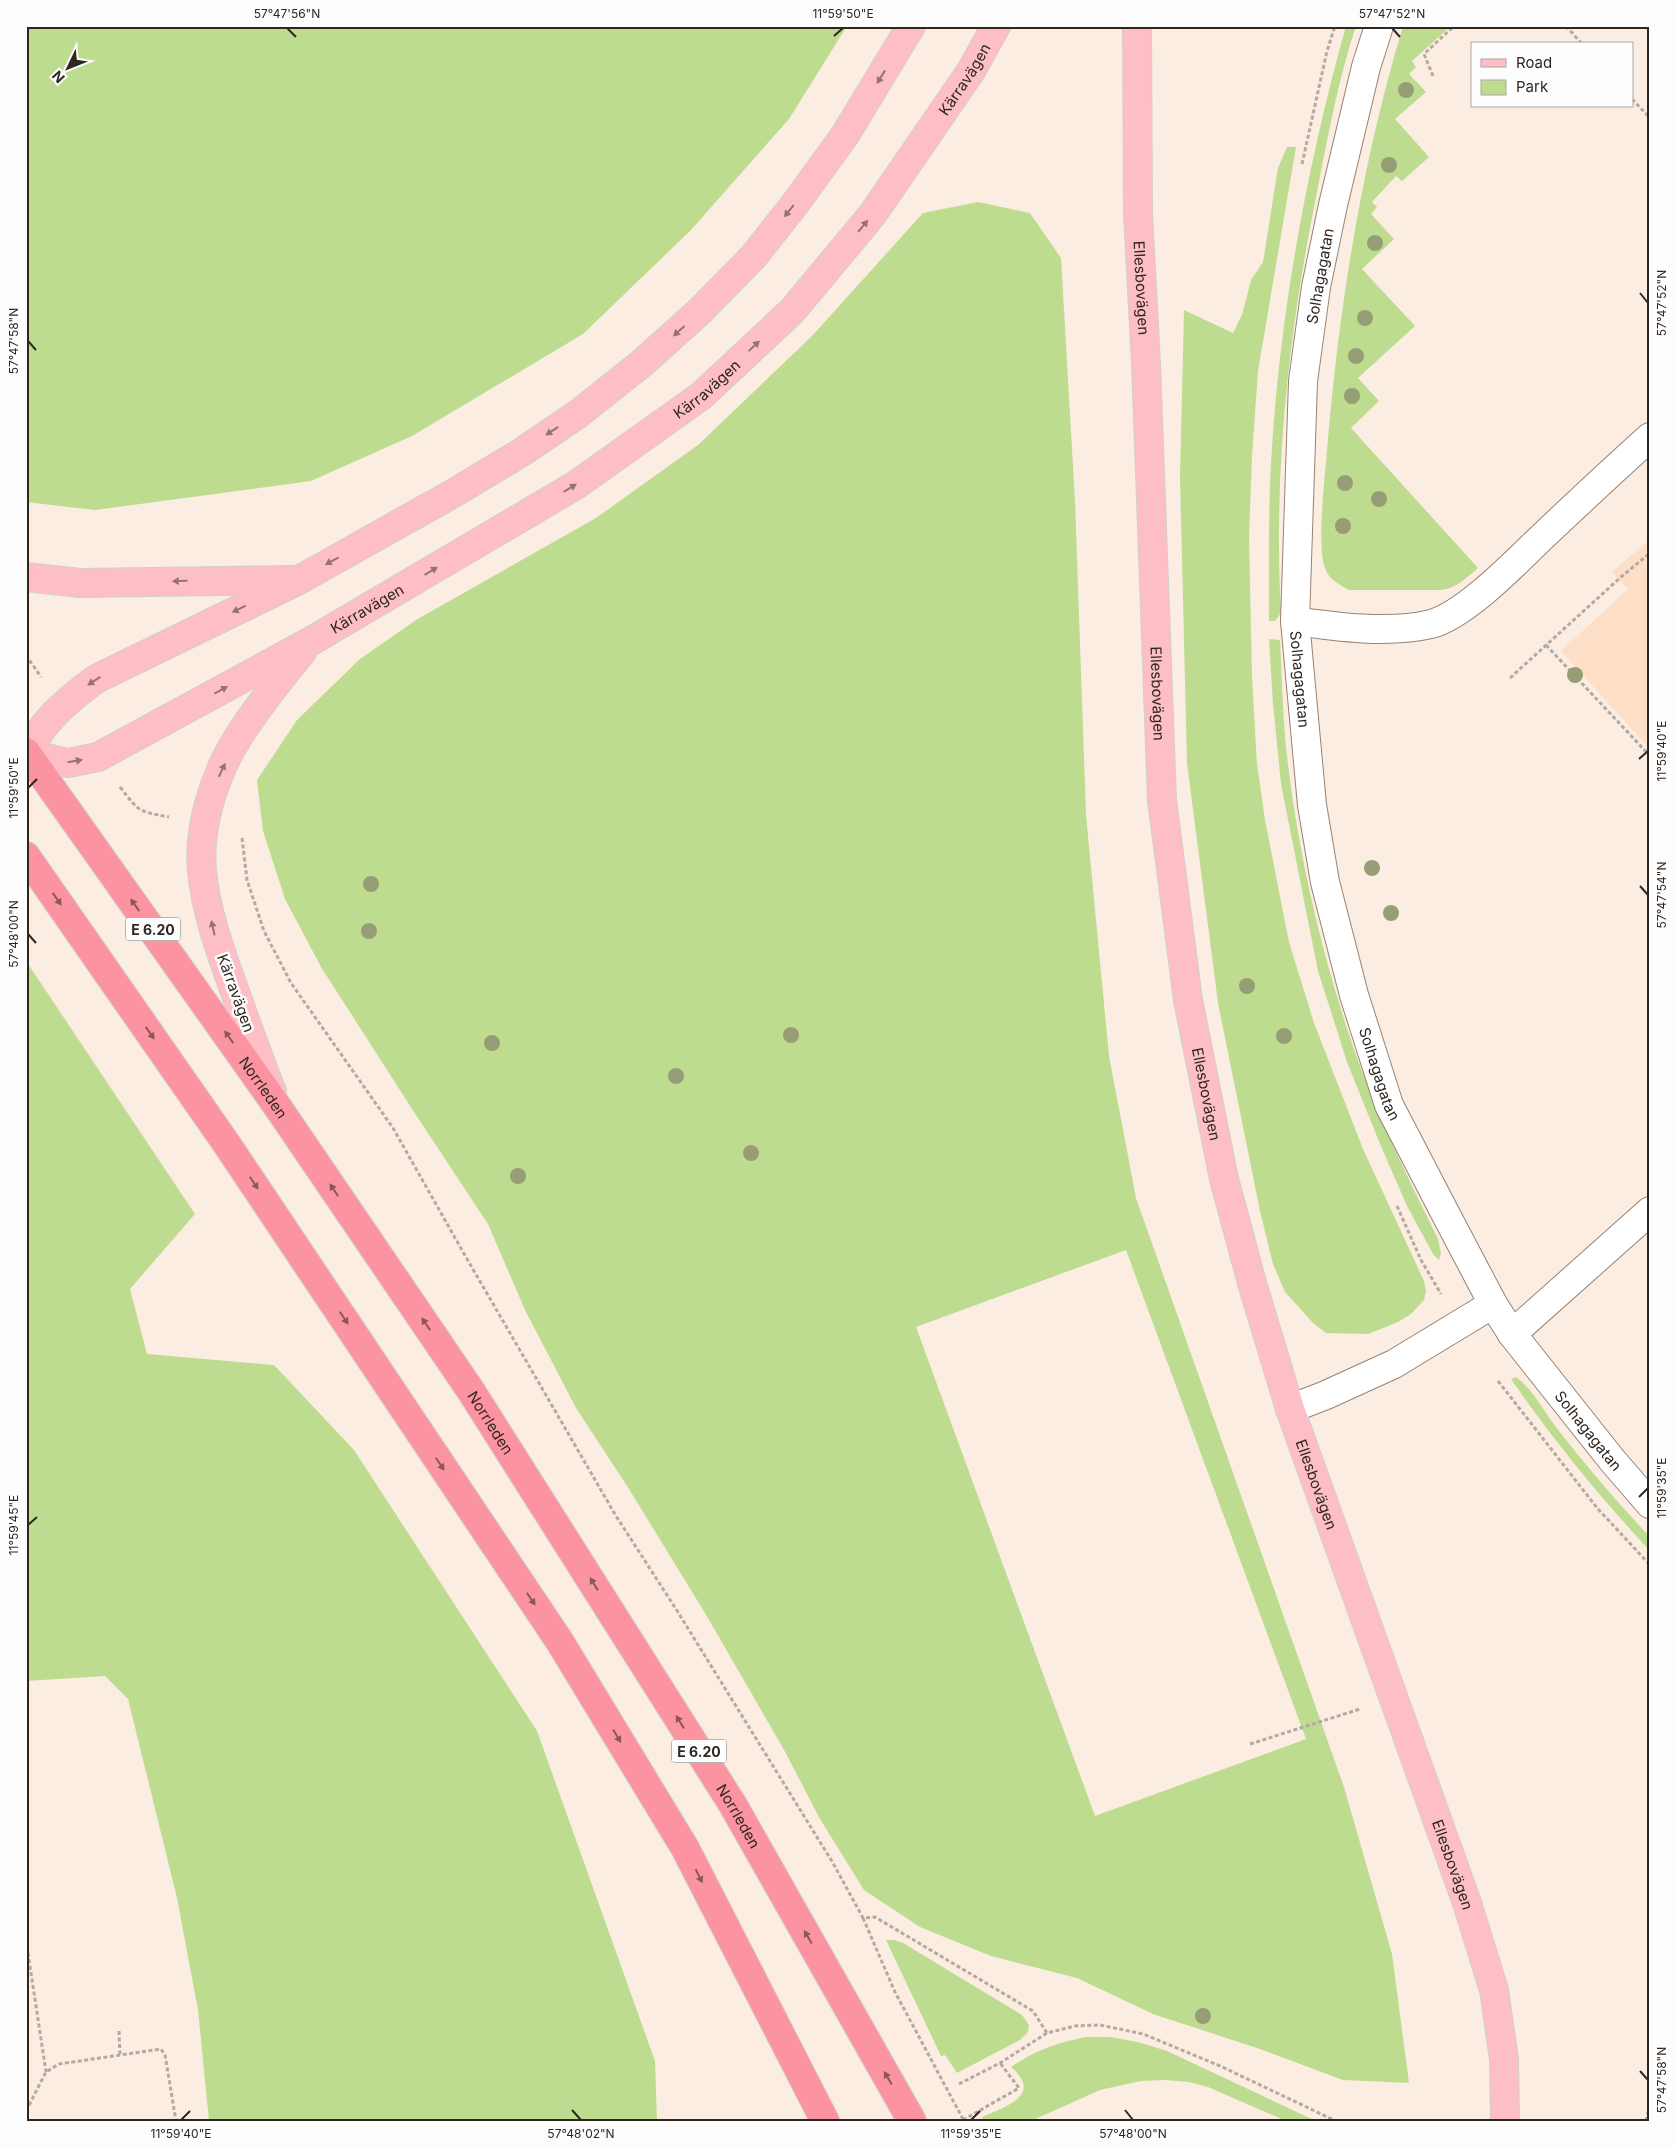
<svg xmlns="http://www.w3.org/2000/svg" width="1676" height="2147" viewBox="0 0 1676 2147" font-family="Inter,sans-serif">
	<style>
		.built { fill: #fddfc8 }
		.green { fill: #bedc90; fill-rule: evenodd }
		.lines { fill: none; stroke-linecap: round; stroke-linejoin: round }
		.minor-casing { stroke: #988272; stroke-width: 30 }
		.major-casing { stroke: #d1cfce; stroke-width: 30 }
		.highway-casing { stroke: #d1cfce; stroke-width: 30 }
		.path { stroke: #b6a9a0; stroke-width: 3; stroke-dasharray: 4 2.5; stroke-linecap: butt }
		.minor { stroke: #fff; stroke-width: 28 }
		.major { stroke: #fdbec6; stroke-width: 28 }
		.highway { stroke: #fc93a0; stroke-width: 28 }
		.tree { fill: #979d74 }
		.oneway { fill: #967273 }
		.oneway2 { fill: #8b575a }
		.ticks { fill: none; stroke: #2f2620; stroke-width: 2 }
		.labels { text-anchor: middle; dominant-baseline: central; stroke-width: 5; stroke-linejoin: round; paint-order: stroke }
		.shield { fill: #fdfdfd; stroke: #6d6662; stroke-width: 1 }
		.shield-label { font-size: 14px; font-weight: bold; fill: #2f2620 }
		.street-label { font-size: 15px; fill: #2f2620; stroke: #fdfdfd }
		.neatline { fill: none; stroke: #2f2620; stroke-width: 2 }
		.ticks-label { font-size: 12px; text-anchor: middle; fill: #2f2620 }
	</style>
	<rect width="100%" height="100%" fill="#fbede2"/>
	<polygon class="built" points="1650,539 1650,749 1561,651 1628,589 1612,572"/>
	<g class="green">
		<polygon points="26,26 847,26 789,119 691,230 583,334 412,436 311,481 95,510 26,502"/>
		<path d="M1346,26H1356C1338,80 1328,136 1317,192C1289,330 1273,471 1281,613L1275,621H1269C1269,563 1268,505 1272,447C1281,308 1308,161 1346,26Z"/>
		<path d="M1403,26H1451L1412,61L1416,67L1409,74L1426,92L1395,119L1429,157L1402,181L1396,176L1372,202L1377,207L1371,214L1394,239L1362,269L1415,326L1358,378L1379,401L1351,428L1478,568C1466,578 1457,588 1441,590H1349C1339,584 1329,580 1325,568C1317,546 1324,487 1326,462C1338,314 1360,169 1403,26Z"/>
		<polygon points="1287,147 1296,147 1258,371 1252,456 1249,537 1252,676 1257,764 1265,820 1289,942 1314,1023 1363,1149 1424,1281 1426,1291 1424,1300 1411,1314 1398,1322 1368,1334 1326,1333 1314,1324 1285,1292 1273,1264 1260,1211 1218,1003 1187,763 1180,477 1184,310 1233,333 1242,315 1251,280 1263,262 1278,168"/>
		<path d="M978,202L1030,213L1061,258L1075,501L1086,815L1109,1056L1136,1198L1344,1787L1392,1954L1409,2083L1343,2080L1257,2048L1153,2014L1077,1978L991,1956L920,1927L864,1890L820,1819L783,1748L705,1613L629,1489L576,1408L525,1310L488,1224L414,1112L321,967L285,899L263,831L257,780L297,720L360,659L416,620L596,518L698,445L812,336L923,213ZM1126,1250L1306,1739L1095,1816L916,1327Z"/>
		<path d="M1269,639L1280,640C1282,681 1283,723 1288,765C1300,862 1323,960 1355,1052C1378,1117 1408,1178 1438,1239L1441,1254L1439,1260L1433,1254L1407,1206L1380,1144L1347,1062L1318,971L1281,784L1273,704Z"/>
		<polygon points="26,961 195,1214 130,1289 147,1354 274,1365 354,1450 537,1731 655,2061 657,2121 209,2121 198,2010 177,1898 128,1699 105,1676 26,1681"/>
		<path d="M1516,1377C1534,1390 1545,1414 1559,1431C1588,1468 1618,1503 1650,1537V1551C1600,1497 1553,1440 1511,1379Z"/>
		<polygon points="886,1940 894,1940 903,1943 1022,2015 1029,2025 1028,2032 1020,2040 957,2073 945,2055 941,2056"/>
		<path d="M1086,2037H1110L1138,2042L1167,2051L1316,2121H1286L1208,2087L1189,2082L1165,2080L1141,2081L1100,2090L1031,2121H985L982,2117C1005,2107 1044,2095 1011,2067C1034,2051 1059,2042 1086,2037Z"/>
	</g>
	<g class="lines">
		<defs>
			<g id="minor">
				<path id="s1" d="M1379,26L1366,67L1333,205L1316,287L1303,381L1295,621L1312,805L1325,882L1354,995L1389,1105L1443,1209L1493,1304L1512,1334L1612,1460L1650,1504"/>
				<path d="M1295,621C1336,627 1390,634 1431,624C1465,615 1515,563 1541,538C1577,504 1613,470 1650,437"/>
				<polyline points="1512,1334 1650,1211"/>
				<polyline points="1290,1409 1326,1395 1394,1364 1493,1304"/>
			</g>
			<g id="major">
				<path id="s2" d="M1137,26L1138,213L1146,364L1162,800L1188,1000L1224,1179L1252,1283L1290,1409L1467,1903L1494,1990L1504,2059L1505,2121"/>
				<polyline points="26,577 80,583 292,580"/>
				<path id="s3" d="M26,753L68,763L98,757L313,640L576,485L701,396L792,311L872,215L971,71L996,26"/>
				<path d="M26,760C35,726 69,699 96,679L299,580L452,494L522,452L578,414L641,364L699,312L753,257L795,204L845,135L911,26"/>
				<path d="M272,1092C259,1059 247,1025 235,992C221,953 206,913 202,871C198,829 213,780 234,744C254,711 278,681 302,652"/>
			</g>
			<g id="highway">
				<path id="s4" d="M26,752L277,1106L471,1391L733,1805L912,2121"/>
				<polyline points="26,856 226,1143 560,1642 685,1848 825,2121"/>
			</g>
		</defs>
		<use href="#minor" class="minor-casing"/>
		<use href="#major" class="major-casing"/>
		<use href="#highway" class="highway-casing"/>
		<g class="path">
			<polyline points="1566,26 1582,44"/>
			<polyline points="1433,76 1424,54 1454,26"/>
			<polyline points="1632,99 1650,118"/>
			<polyline points="1302,164 1327,51 1335,26"/>
			<polyline points="1546,645 1650,756"/>
			<polyline points="26,655 41,677"/>
			<polyline points="1510,678 1621,577 1650,553"/>
			<path d="M120,787C140,813 138,811 169,817"/>
			<polyline points="242,838 247,880 264,931 291,983 393,1128 463,1252 616,1516 676,1609 833,1863 863,1918 875,1917 1033,2011 1047,2033 1075,2026 1100,2025 1143,2034 1218,2065 1336,2121"/>
			<polyline points="1397,1206 1421,1260 1441,1294"/>
			<polyline points="1498,1381 1598,1509 1650,1565"/>
			<polyline points="1250,1744 1360,1709"/>
			<polyline points="863,1918 895,1992 964,2121"/>
			<polyline points="26,1940 46,2072"/>
			<polyline points="119,2031 120,2054"/>
			<polyline points="959,2084 1000,2063 1047,2033"/>
			<polyline points="26,2111 46,2072 59,2064 161,2049 165,2055 176,2121"/>
			<polyline points="963,2120 1019,2088 1000,2063"/>
			<polyline points="1646,2121 1650,2104"/>
		</g>
		<use href="#minor" class="minor"/>
		<use href="#major" class="major"/>
		<use href="#highway" class="highway"/>
	</g>
	<g class="tree">
		<circle cx="1406" cy="90" r="8"/>
		<circle cx="1389" cy="165" r="8"/>
		<circle cx="1375" cy="243" r="8"/>
		<circle cx="1365" cy="318" r="8"/>
		<circle cx="1356" cy="356" r="8"/>
		<circle cx="1352" cy="396" r="8"/>
		<circle cx="1345" cy="483" r="8"/>
		<circle cx="1379" cy="499" r="8"/>
		<circle cx="1343" cy="526" r="8"/>
		<circle cx="1575" cy="675" r="8"/>
		<circle cx="1372" cy="868" r="8"/>
		<circle cx="371" cy="884" r="8"/>
		<circle cx="1391" cy="913" r="8"/>
		<circle cx="369" cy="931" r="8"/>
		<circle cx="1247" cy="986" r="8"/>
		<circle cx="791" cy="1035" r="8"/>
		<circle cx="1284" cy="1036" r="8"/>
		<circle cx="492" cy="1043" r="8"/>
		<circle cx="676" cy="1076" r="8"/>
		<circle cx="751" cy="1153" r="8"/>
		<circle cx="518" cy="1176" r="8"/>
		<circle cx="1203" cy="2016" r="8"/>
	</g>
	<defs><path id="oneway-solid" d="M-6-.8H1V-3.2L6.5 0L1 3.2V.8H-6Z" transform="scale(1.25)"/></defs>
	<g class="oneway">
		<use href="#oneway-solid" transform="translate(881 77) rotate(122)"/>
		<use href="#oneway-solid" transform="translate(789 211) rotate(129)"/>
		<use href="#oneway-solid" transform="translate(863 226) rotate(-50)"/>
		<use href="#oneway-solid" transform="translate(679 331) rotate(138)"/>
		<use href="#oneway-solid" transform="translate(754 346) rotate(-43)"/>
		<use href="#oneway-solid" transform="translate(552 431) rotate(146)"/>
		<use href="#oneway-solid" transform="translate(570 488) rotate(-31)"/>
		<use href="#oneway-solid" transform="translate(332 561) rotate(151)"/>
		<use href="#oneway-solid" transform="translate(431 571) rotate(-31)"/>
		<use href="#oneway-solid" transform="translate(180 581) rotate(179)"/>
		<use href="#oneway-solid" transform="translate(239 609) rotate(154)"/>
		<use href="#oneway-solid" transform="translate(94 681) rotate(147)"/>
		<use href="#oneway-solid" transform="translate(221 690) rotate(-29)"/>
		<use href="#oneway-solid" transform="translate(75 761) rotate(-9)"/>
		<use href="#oneway-solid" transform="translate(222 770) rotate(-65)"/>
		<use href="#oneway-solid" transform="translate(213 928) rotate(-102)"/>
	</g>
	<g class="oneway2">
		<use href="#oneway-solid" transform="translate(57 899) rotate(55)"/>
		<use href="#oneway-solid" transform="translate(135 905) rotate(-125)"/>
		<use href="#oneway-solid" transform="translate(150 1033) rotate(55)"/>
		<use href="#oneway-solid" transform="translate(229 1037) rotate(-125)"/>
		<use href="#oneway-solid" transform="translate(254 1183) rotate(56)"/>
		<use href="#oneway-solid" transform="translate(334 1190) rotate(-124)"/>
		<use href="#oneway-solid" transform="translate(344 1318) rotate(56)"/>
		<use href="#oneway-solid" transform="translate(426 1324) rotate(-124)"/>
		<use href="#oneway-solid" transform="translate(440 1464) rotate(56)"/>
		<use href="#oneway-solid" transform="translate(594 1584) rotate(-122)"/>
		<use href="#oneway-solid" transform="translate(531 1599) rotate(56)"/>
		<use href="#oneway-solid" transform="translate(680 1722) rotate(-122)"/>
		<use href="#oneway-solid" transform="translate(617 1736) rotate(59)"/>
		<use href="#oneway-solid" transform="translate(699 1876) rotate(63)"/>
		<use href="#oneway-solid" transform="translate(808 1937) rotate(-120)"/>
		<use href="#oneway-solid" transform="translate(888 2078) rotate(-120)"/>
	</g>
	<path class="ticks" d="M287,28L296,37M1392,28L1400,37M834,36L843,28M1640,293L1648,303M28,341L36,350M1639,759L1648,751M28,788L37,779M1640,886L1648,895M28,934L36,943M1639,1497L1648,1488M28,1525L37,1517M1640,2071L1648,2080M572,2110L581,2120M1125,2110L1133,2120M181,2120L190,2111M971,2120L980,2111"/>
	<g class="labels">
		<g class="shield">
			<rect x="125.5" y="917.5" width="55" height="23" rx="4"/>
			<rect x="671.5" y="1739.5" width="55" height="23" rx="4"/>
		</g>
		<g class="shield-label">
			<text x="153" y="929">E 6.20</text>
			<text x="699" y="1751">E 6.20</text>
		</g>
		<g class="street-label">
			<text stroke="none"><textPath href="#s3" startOffset="1191">Kärravägen</textPath></text>
			<text transform="translate(1320 276) rotate(-80)">Solhagagatan</text>
			<text stroke="none"><textPath href="#s2" startOffset="262">Ellesbovägen</textPath></text>
			<text stroke="none"><textPath href="#s3" startOffset="786">Kärravägen</textPath></text>
			<text stroke="none"><textPath href="#s3" startOffset="381">Kärravägen</textPath></text>
			<text stroke="none"><textPath href="#s1" startOffset="662">Solhagagatan</textPath></text>
			<text stroke="none"><textPath href="#s2" startOffset="668">Ellesbovägen</textPath></text>
			<text transform="translate(236 993) rotate(70)">Kärravägen</text>
			<text stroke="none"><textPath href="#s1" startOffset="1066">Solhagagatan</textPath></text>
			<text stroke="none"><textPath href="#s4" startOffset="411">Norrleden</textPath></text>
			<text stroke="none"><textPath href="#s2" startOffset="1072">Ellesbovägen</textPath></text>
			<text stroke="none"><textPath href="#s4" startOffset="816">Norrleden</textPath></text>
			<text stroke="none"><textPath href="#s1" startOffset="1482">Solhagagatan</textPath></text>
			<text stroke="none"><textPath href="#s2" startOffset="1478">Ellesbovägen</textPath></text>
			<text stroke="none"><textPath href="#s4" startOffset="1281">Norrleden</textPath></text>
			<text stroke="none"><textPath href="#s2" startOffset="1882">Ellesbovägen</textPath></text>
		</g>
	</g>
	<rect width="1676" height="2147" fill="none" stroke="#fdfdfd" stroke-width="55"/>
	<rect x="1471" y="42" width="162" height="65" fill="#fdfdfd" stroke="#aba7a5"/>
	<rect x="1481" y="59" width="25" height="8" fill="#fdbec6" stroke="#aba7a5"/>
	<text x="1516" y="68" font-size="15" fill="#2f2620">Road</text>
	<rect x="1481" y="80" width="25" height="15" fill="#bedc90" stroke="#aba7a5"/>
	<text x="1516" y="92" font-size="15" fill="#2f2620">Park</text>
	<g transform="translate(68 68) rotate(227)" stroke="#fdfdfd" stroke-width="4" paint-order="stroke">
	<path d="M0-4L9 19L0 12L-9 19Z" fill="#2f2620"/>
	<text y="-8" font-size="14" font-weight="bold" text-anchor="middle" fill="#2f2620">N</text>
	</g>
	<rect x="28" y="28" width="1620" height="2092" class="neatline"/>
	<g class="ticks-label">
		<text x="287" y="18">57°47'56"N</text>
		<text x="843" y="18">11°59'50"E</text>
		<text x="1392" y="18">57°47'52"N</text>
		<text transform="translate(1662 303) rotate(-90)" y="4">57°47'52"N</text>
		<text transform="translate(14 341) rotate(-90)" y="4">57°47'58"N</text>
		<text transform="translate(1662 751) rotate(-90)" y="4">11°59'40"E</text>
		<text transform="translate(14 788) rotate(-90)" y="4">11°59'50"E</text>
		<text transform="translate(1662 895) rotate(-90)" y="4">57°47'54"N</text>
		<text transform="translate(14 934) rotate(-90)" y="4">57°48'00"N</text>
		<text transform="translate(1662 1488) rotate(-90)" y="4">11°59'35"E</text>
		<text transform="translate(14 1525) rotate(-90)" y="4">11°59'45"E</text>
		<text transform="translate(1662 2080) rotate(-90)" y="4">57°47'58"N</text>
		<text x="181" y="2138">11°59'40"E</text>
		<text x="581" y="2138">57°48'02"N</text>
		<text x="971" y="2138">11°59'35"E</text>
		<text x="1133" y="2138">57°48'00"N</text>
	</g>
</svg>
